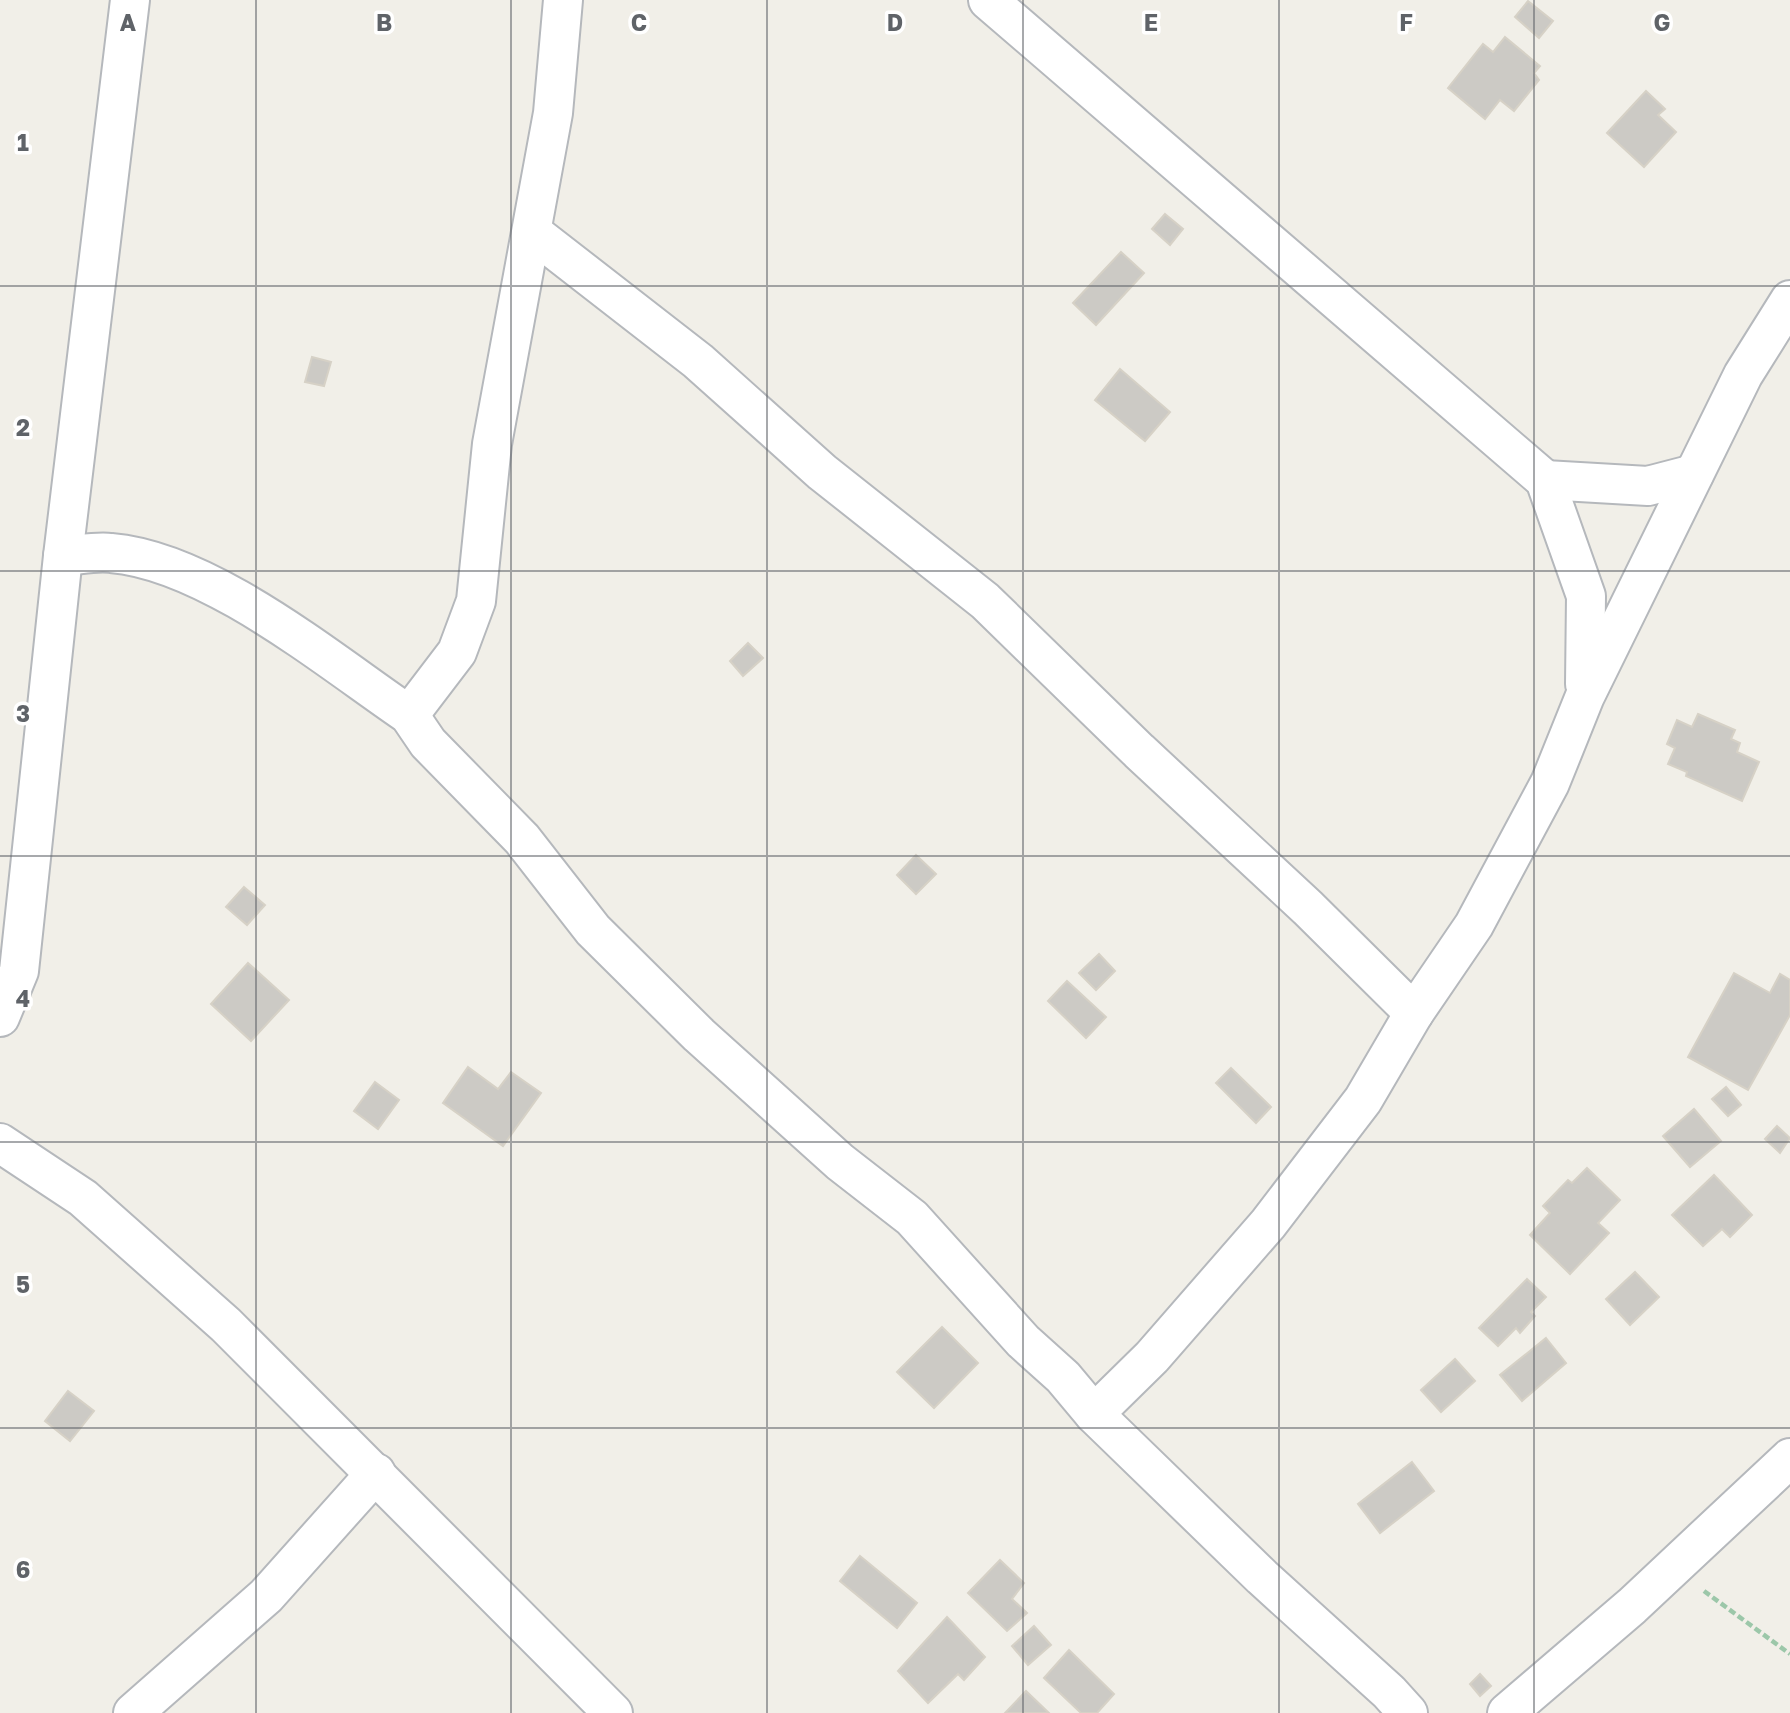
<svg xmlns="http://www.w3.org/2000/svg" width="1790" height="1713" viewBox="0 0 1790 1713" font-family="'Golos Text',sans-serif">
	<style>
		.building { fill: #cccac5; stroke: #d6d1c6; stroke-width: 2 }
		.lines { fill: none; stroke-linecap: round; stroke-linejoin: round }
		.minor-casing { stroke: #b5b8bc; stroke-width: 42 }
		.path { stroke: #9cc7a9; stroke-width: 4.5; stroke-dasharray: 7 3.5; stroke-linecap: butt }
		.minor { stroke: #fff; stroke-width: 38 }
		.grid { fill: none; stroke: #5f6368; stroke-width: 2; stroke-opacity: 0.55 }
		.grid-label { font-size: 23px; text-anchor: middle; font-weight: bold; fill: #5f6368; stroke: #fff; stroke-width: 7; stroke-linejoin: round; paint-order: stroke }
	</style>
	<rect width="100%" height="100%" fill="#f1efe8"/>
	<g class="building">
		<polygon points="1528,1 1553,21 1539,38 1515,17"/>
		<polygon points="1505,37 1540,66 1534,73 1539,80 1514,111 1500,100 1485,119 1448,88 1483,44 1493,52"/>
		<polygon points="1646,91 1665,109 1658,115 1676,132 1644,167 1607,133"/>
		<polygon points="1165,214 1183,229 1170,245 1152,229"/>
		<polygon points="1121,252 1144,273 1096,325 1073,303"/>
		<polygon points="312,357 331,362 324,386 305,382"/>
		<polygon points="1120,369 1170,412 1145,441 1095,400"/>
		<polygon points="748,643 763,658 743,676 730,661"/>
		<polygon points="1698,714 1735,730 1731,739 1740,743 1737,752 1759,762 1742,801 1686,776 1687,772 1668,764 1675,748 1667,744 1677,720 1692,727"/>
		<polygon points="916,855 936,874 916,894 897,875"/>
		<polygon points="244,887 265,905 247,925 226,907"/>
		<polygon points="1099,954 1115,971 1096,990 1079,973"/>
		<polygon points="248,963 289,1000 251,1041 211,1004"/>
		<polygon points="1734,973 1770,993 1780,974 1790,980 1790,1015 1748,1090 1688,1057"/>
		<polygon points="1067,981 1106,1017 1086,1038 1048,1001"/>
		<polygon points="468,1067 498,1089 511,1072 541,1093 503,1146 443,1103"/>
		<polygon points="1231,1068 1271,1107 1256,1123 1216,1083"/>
		<polygon points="375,1082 399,1100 378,1129 354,1111"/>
		<polygon points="1726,1087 1741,1105 1728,1116 1712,1099"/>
		<polygon points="1694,1109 1721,1141 1690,1167 1663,1136"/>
		<polygon points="1777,1126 1790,1138 1780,1153 1765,1139"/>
		<polygon points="1587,1168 1620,1200 1598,1223 1609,1233 1570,1274 1530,1235 1550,1213 1543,1206 1568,1180 1572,1183"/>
		<polygon points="1714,1175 1752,1215 1730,1237 1722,1229 1703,1246 1672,1215"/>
		<polygon points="1635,1272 1659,1297 1630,1325 1606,1299"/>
		<polygon points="1527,1279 1546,1297 1531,1312 1535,1316 1520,1333 1516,1328 1498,1346 1479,1328"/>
		<polygon points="942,1327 978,1363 934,1408 897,1372"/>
		<polygon points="1546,1338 1566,1363 1522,1401 1500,1375"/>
		<polygon points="1455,1359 1475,1381 1441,1412 1421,1390"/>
		<polygon points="68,1391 94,1411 70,1441 45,1421"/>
		<polygon points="1412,1462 1434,1491 1380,1533 1358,1504"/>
		<polygon points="860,1556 917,1603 897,1628 840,1581"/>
		<polygon points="1000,1560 1024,1583 1012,1599 1027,1613 1007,1631 968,1593"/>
		<polygon points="947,1617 985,1657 964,1680 958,1674 928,1703 898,1671"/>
		<polygon points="1034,1626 1051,1645 1028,1665 1012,1646"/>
		<polygon points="1069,1650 1114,1694 1097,1713 1081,1713 1044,1678"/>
		<polygon points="1480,1674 1491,1686 1480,1696 1470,1684"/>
		<polygon points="1026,1691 1049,1713 1005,1713"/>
	</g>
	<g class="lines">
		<defs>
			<g id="minor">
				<polyline points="988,0 1545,480 1586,596 1585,684"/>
				<polyline points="532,232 698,361 822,472 985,601 1139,751 1308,908 1414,1013"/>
				<polyline points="1545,480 1648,486 1694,474"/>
				<path d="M63,556C79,555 96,551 111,553C209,561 328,660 409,715L428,743L522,839L593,930L699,1035L840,1162L912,1218L1023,1341L1063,1377L1094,1414L1262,1577L1389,1692L1408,1713"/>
				<polyline points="409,715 457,652 476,601 492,444 553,113 563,0"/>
				<polyline points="0,1017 19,971 63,556 130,0"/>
				<polyline points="0,1143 83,1198 226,1325 613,1713"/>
				<polyline points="1094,1414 1152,1357 1268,1224 1363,1100 1414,1013 1474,925 1550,783 1585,696 1743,375 1790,300"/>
				<polyline points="133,1713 266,1596 376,1473"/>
				<polyline points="1507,1713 1632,1606 1790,1458"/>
			</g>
		</defs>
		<use href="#minor" class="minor-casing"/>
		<polyline class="path" points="1704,1591 1790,1654"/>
		<use href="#minor" class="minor"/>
	</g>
	<path class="grid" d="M256,0V1713M511,0V1713M767,0V1713M1023,0V1713M1279,0V1713M1534,0V1713M0,286H1790M0,571H1790M0,856H1790M0,1142H1790M0,1428H1790"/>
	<g class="grid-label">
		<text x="128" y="31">A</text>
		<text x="384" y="31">B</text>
		<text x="639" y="31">C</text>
		<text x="895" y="31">D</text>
		<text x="1151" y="31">E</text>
		<text x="1406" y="31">F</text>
		<text x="1662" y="31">G</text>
		<text x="23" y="151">1</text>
		<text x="23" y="436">2</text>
		<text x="23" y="722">3</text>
		<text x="23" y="1007">4</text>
		<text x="23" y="1293">5</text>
		<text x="23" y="1578">6</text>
	</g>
</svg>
